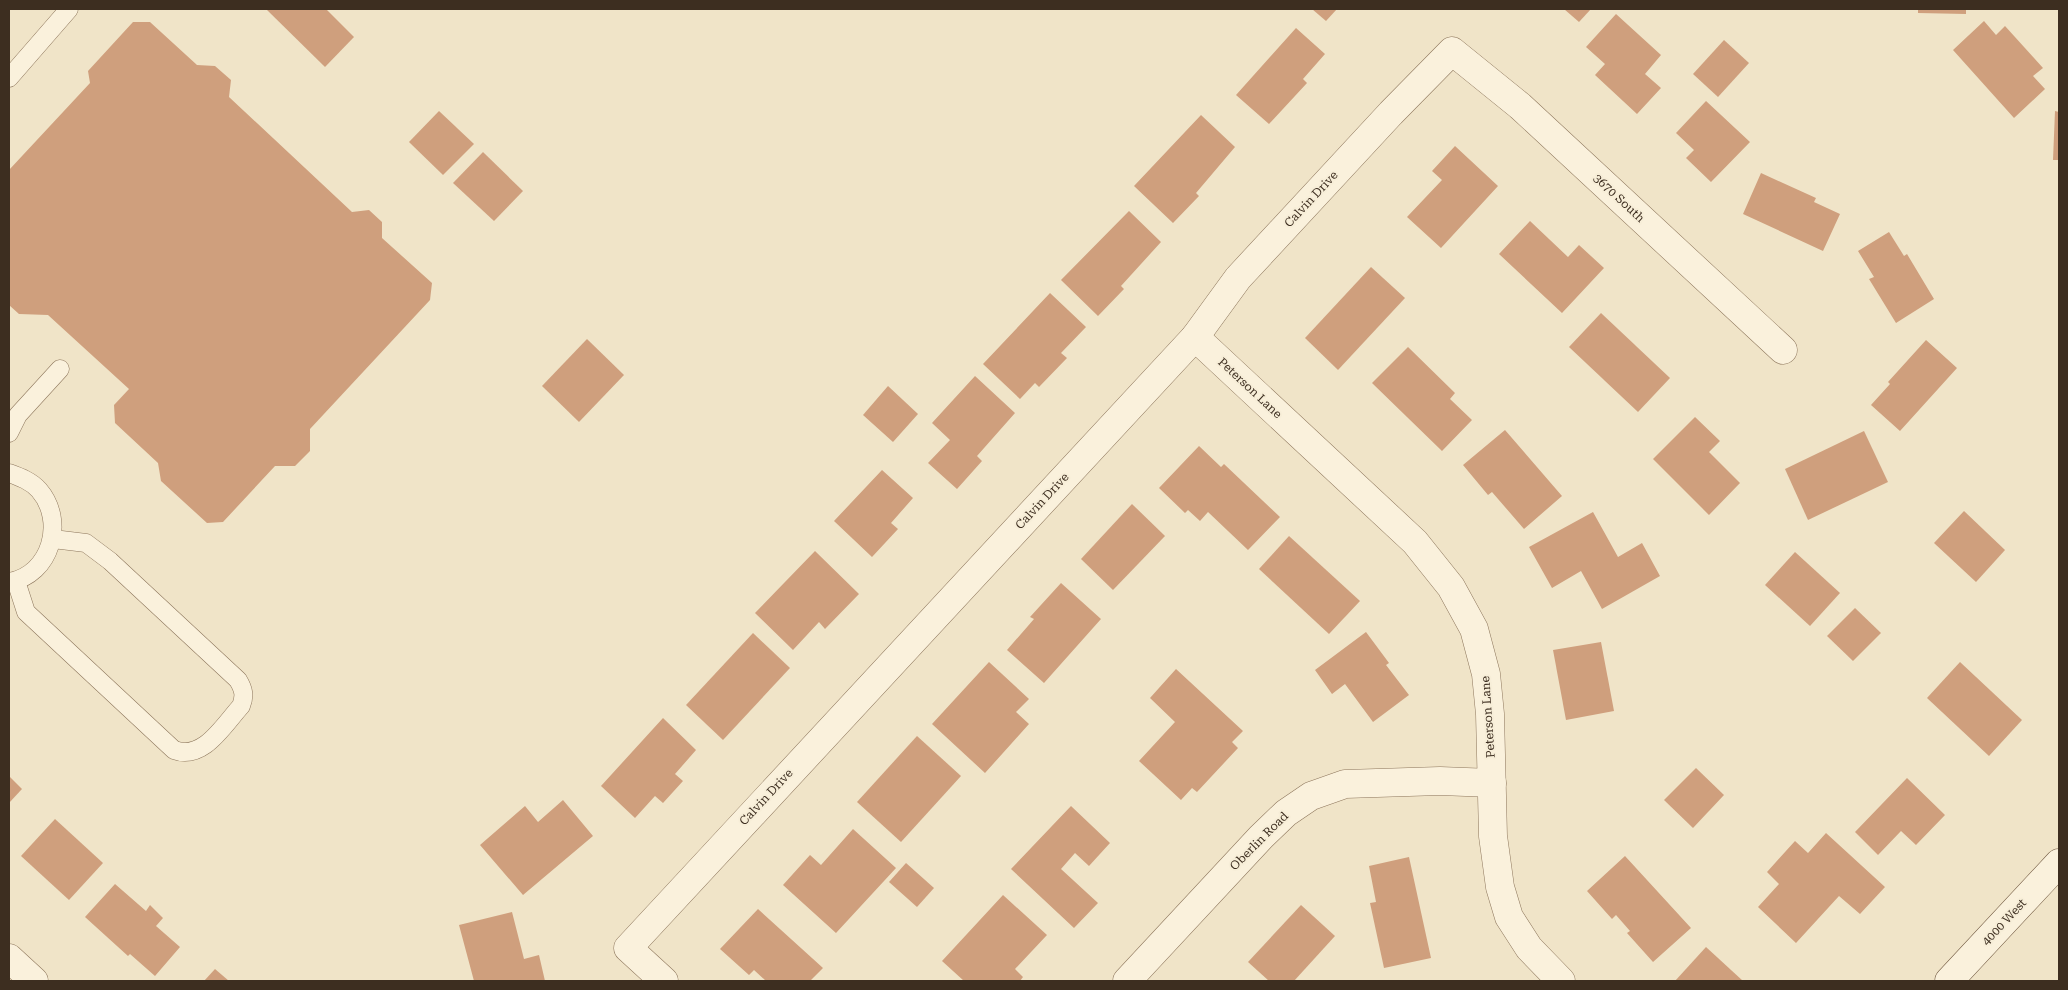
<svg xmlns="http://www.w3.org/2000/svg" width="2068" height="990" viewBox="0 0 2068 990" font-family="'Roboto Serif',serif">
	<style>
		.building { fill: #cf9f7d }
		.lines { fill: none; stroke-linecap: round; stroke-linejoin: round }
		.lane-casing { stroke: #8d765c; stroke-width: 19 }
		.street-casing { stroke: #8d765c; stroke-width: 29 }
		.secondary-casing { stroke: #6f573f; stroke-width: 29 }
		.lane { stroke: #faf1dc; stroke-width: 18 }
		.street { stroke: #faf1dc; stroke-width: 28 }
		.secondary { stroke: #faf1dc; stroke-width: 28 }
		.labels { text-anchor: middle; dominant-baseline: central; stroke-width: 4; stroke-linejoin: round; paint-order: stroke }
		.street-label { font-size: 12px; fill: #3d2e20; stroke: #f7eed8 }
	</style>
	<rect width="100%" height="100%" fill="#f0e4c8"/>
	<g class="building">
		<polygon points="266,9 326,9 354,37 325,67"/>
		<polygon points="1312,9 1337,9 1326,21"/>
		<polygon points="1564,9 1591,9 1579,22"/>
		<polygon points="1918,9 1966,9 1966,14 1918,13"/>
		<polygon points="1616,14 1661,55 1645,74 1661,88 1637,114 1595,75 1605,64 1586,47"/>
		<polygon points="1984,21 1996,35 2005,26 2043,68 2033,76 2045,89 2014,118 1953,50"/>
		<polygon points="133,22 150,22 197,65 215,66 231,80 229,97 352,212 369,210 382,222 382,238 432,283 430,300 310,429 310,451 295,466 275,466 223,522 207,523 161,481 158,463 115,423 114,405 129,389 48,315 19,314 9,305 9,170 90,83 88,71"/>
		<polygon points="1296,28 1325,54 1303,79 1307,83 1269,124 1236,95"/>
		<polygon points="1724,40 1749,63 1718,97 1693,74"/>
		<polygon points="1706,101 1750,142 1711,182 1686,158 1694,150 1676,133"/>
		<polygon points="439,111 474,144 443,175 409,142"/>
		<polygon points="2055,111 2059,112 2059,160 2053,160"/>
		<polygon points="1201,115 1235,147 1196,193 1199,196 1173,223 1134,186"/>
		<polygon points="1455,146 1498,186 1441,248 1407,217 1442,180 1432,171"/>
		<polygon points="483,152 523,191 494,221 453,183"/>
		<polygon points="1761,173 1816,198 1814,202 1840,214 1823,251 1743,214"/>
		<polygon points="1129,211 1161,242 1121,286 1124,289 1098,316 1061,280"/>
		<polygon points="1530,221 1568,257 1579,245 1604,268 1562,313 1499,254"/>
		<polygon points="1889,232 1904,256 1907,254 1934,299 1896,323 1869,279 1874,277 1858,251"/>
		<polygon points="1371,267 1405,298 1338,370 1305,338"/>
		<polygon points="1050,293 1086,327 1061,353 1067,358 1039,387 1035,383 1020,399 983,364"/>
		<polygon points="1601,313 1670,378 1638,412 1569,347"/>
		<polygon points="587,339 624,375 579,422 542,386"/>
		<polygon points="1926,340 1957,368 1900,431 1871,405 1890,384 1888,382"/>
		<polygon points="1408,347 1455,393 1450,399 1472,420 1442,451 1372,383"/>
		<polygon points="975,376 1015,413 977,456 982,461 957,489 928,463 950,440 932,423"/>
		<polygon points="888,386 918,414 893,442 863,415"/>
		<polygon points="1695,417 1720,441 1709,452 1740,483 1709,515 1653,459"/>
		<polygon points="1505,430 1562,496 1524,529 1492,492 1488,495 1463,465"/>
		<polygon points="1864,431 1888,482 1808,520 1785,469"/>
		<polygon points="1199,446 1221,467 1224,464 1280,517 1248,550 1208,512 1200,521 1188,510 1185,513 1159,488"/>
		<polygon points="882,470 913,498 891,523 898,529 872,557 834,521"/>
		<polygon points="1132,504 1165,536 1113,590 1081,559"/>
		<polygon points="1964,511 2005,550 1976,582 1934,543"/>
		<polygon points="1593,512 1618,557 1642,543 1660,576 1602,609 1581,571 1552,588 1529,547"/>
		<polygon points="1289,536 1360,601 1329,634 1259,569"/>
		<polygon points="815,551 859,594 825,629 819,622 793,650 755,613"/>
		<polygon points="1795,552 1840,593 1810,626 1765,585"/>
		<polygon points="1061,583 1101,619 1044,683 1007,650 1034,619 1030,617"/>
		<polygon points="1855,608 1881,633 1853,661 1827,636"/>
		<polygon points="1366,632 1389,663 1386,665 1409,695 1373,722 1345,684 1332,694 1315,670"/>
		<polygon points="753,633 790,668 723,740 686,705"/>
		<polygon points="1601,642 1614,711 1566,720 1553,650"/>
		<polygon points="989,662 1029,699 1016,712 1029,724 985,773 932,724"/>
		<polygon points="1960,662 2022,720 1989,756 1927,698"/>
		<polygon points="1176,669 1243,731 1232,742 1238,748 1197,792 1192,788 1181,800 1139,761 1175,722 1150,698"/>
		<polygon points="663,718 696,750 675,774 683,781 663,803 655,796 635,818 601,786"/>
		<polygon points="917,736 961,776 901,842 857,802"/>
		<polygon points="1696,768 1724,795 1693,828 1664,800"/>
		<polygon points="9,776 22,789 9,803"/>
		<polygon points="1907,778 1945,815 1916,845 1901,831 1878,855 1855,832"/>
		<polygon points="563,800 593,836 523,895 480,845 525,806 538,822"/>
		<polygon points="1071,806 1110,843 1089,866 1075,853 1061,869 1098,903 1074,928 1011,869"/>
		<polygon points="55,819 103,863 69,900 21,856"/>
		<polygon points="853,829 896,868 836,933 783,885 810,855 821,865"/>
		<polygon points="1826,833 1885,887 1860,914 1839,896 1796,943 1758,907 1779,884 1767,872 1795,841 1808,853"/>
		<polygon points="1625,856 1691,928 1653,962 1627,933 1630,931 1616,915 1612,919 1587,891"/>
		<polygon points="1409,857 1431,958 1384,968 1370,903 1376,902 1369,866"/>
		<polygon points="906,863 934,888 917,907 889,882"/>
		<polygon points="115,884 146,911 150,905 163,918 156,926 180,947 155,976 130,954 128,956 85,917"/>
		<polygon points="1003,895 1047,935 1015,969 1023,977 1020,981 964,981 942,961"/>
		<polygon points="1301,905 1335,936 1294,981 1269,981 1248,962"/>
		<polygon points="758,909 823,968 810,981 766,981 754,970 749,975 720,949"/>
		<polygon points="512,912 524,959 539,955 545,981 474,981 459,925"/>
		<polygon points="1706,947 1743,981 1675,981"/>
		<polygon points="215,969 229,981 204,981"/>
	</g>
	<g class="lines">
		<defs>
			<g id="lane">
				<polyline points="9,78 69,9"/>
				<polyline points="9,433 18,415 60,369"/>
				<path d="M9,473C20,477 31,481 39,490C66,521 51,575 9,582"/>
				<path d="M16,581L26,612L174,750C203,761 223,726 241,706C245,696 244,690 238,680L110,561L86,543L53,539"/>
			</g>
			<g id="street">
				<polyline points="1195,337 1415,542 1451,587 1474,629 1486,674 1490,714 1493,836 1500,887 1509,917 1529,948 1561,981"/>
				<polyline points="9,958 34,981"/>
				<polyline points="664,981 628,948 1195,337 1238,278 1391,113 1452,51 1520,106 1783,350"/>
				<polyline points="1127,981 1261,837 1286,813 1311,796 1345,784 1440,781 1492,783"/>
			</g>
			<polyline id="secondary" points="1949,981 2059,863"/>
		</defs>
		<use href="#lane" class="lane-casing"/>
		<use href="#street" class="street-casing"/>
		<use href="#secondary" class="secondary-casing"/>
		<use href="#lane" class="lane"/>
		<use href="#street" class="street"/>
		<use href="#secondary" class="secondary"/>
	</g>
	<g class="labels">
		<g class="street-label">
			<text transform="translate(1619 198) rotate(43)">3670 South</text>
			<text transform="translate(1311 199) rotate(-47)">Calvin Drive</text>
			<text transform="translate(1250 388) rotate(43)">Peterson Lane</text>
			<text transform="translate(1042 501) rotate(-47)">Calvin Drive</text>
			<text transform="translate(1488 717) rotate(-94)">Peterson Lane</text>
			<text transform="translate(766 797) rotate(-47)">Calvin Drive</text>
			<text transform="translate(1259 841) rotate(-45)">Oberlin Road</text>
			<text transform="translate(2004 922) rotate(-47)">4000 West</text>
		</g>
	</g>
	<rect width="2068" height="990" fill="none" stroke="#3d2e20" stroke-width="20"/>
</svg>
